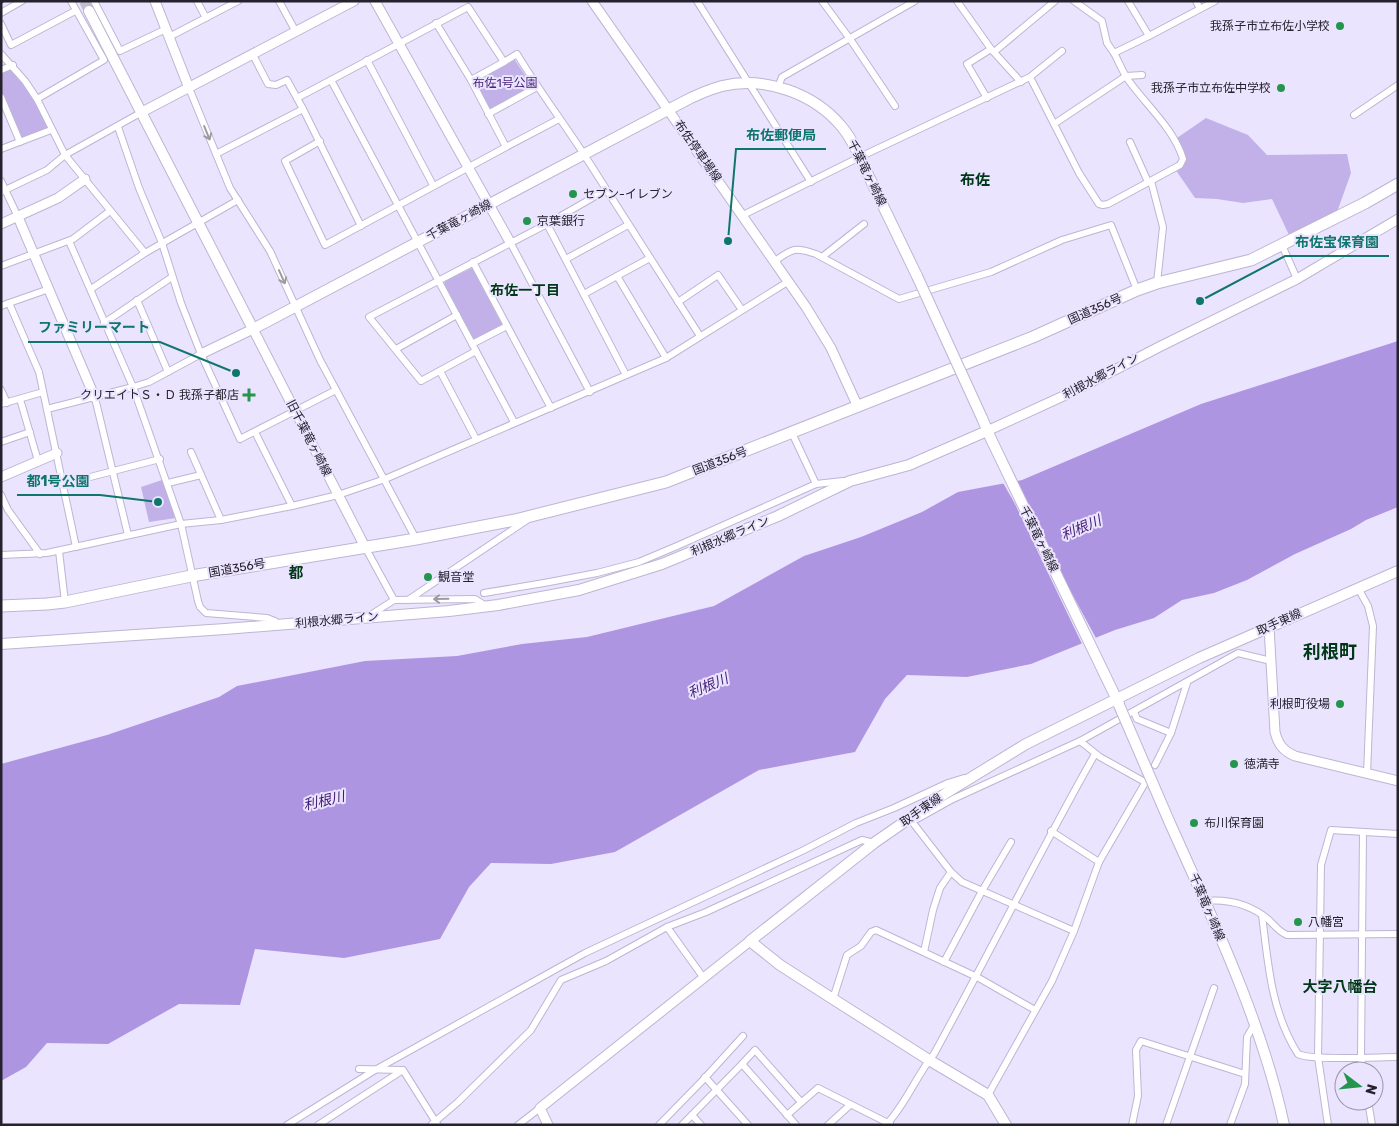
<svg xmlns="http://www.w3.org/2000/svg" width="1399" height="1126" viewBox="0 0 1399 1126" font-family="Rubik,'Noto Sans JP',sans-serif">
	<style>
		.green { fill: #c2b1e9 }
		.water { fill: #ae95e2 }
		.pier { fill: #ebe4fe }
		.lines { fill: none; stroke-linecap: round; stroke-linejoin: round }
		.primary-tunnel { stroke: #c3bdd4; stroke-width: 10; stroke-dasharray: 10 5; stroke-linecap: butt }
		.minor-casing { stroke: #bdb5d3; stroke-width: 8 }
		.tertiary-casing { stroke: #bdb5d3; stroke-width: 11 }
		.secondary-casing { stroke: #bdb5d3; stroke-width: 11 }
		.primary-casing { stroke: #bdb5d3; stroke-width: 12 }
		.trunk-casing { stroke: #bdb5d3; stroke-width: 13 }
		.minor { stroke: #fff; stroke-width: 6 }
		.tertiary { stroke: #fff; stroke-width: 9 }
		.secondary { stroke: #fff; stroke-width: 9 }
		.primary { stroke: #fff; stroke-width: 10 }
		.trunk { stroke: #fff; stroke-width: 11 }
		.rail { stroke: #575362; stroke-width: 2; stroke-dasharray: 9 9; stroke-linecap: butt }
		.primary-bridge-casing { stroke: #bdb5d3; stroke-width: 12; stroke-linecap: butt }
		.primary-bridge { stroke: #fff; stroke-width: 10 }
		.oneway { stroke: #9d9ba0 }
		.poi-dot { fill: #24954e; stroke: #ebe4fe; stroke-width: 2 }
		.labels { text-anchor: middle; dominant-baseline: central; stroke-width: 4; stroke-linejoin: round; paint-order: stroke }
		.poi-label { font-size: 12px; fill: #25212d; stroke: #ebe4fe; text-anchor: start }
		.park-label { font-size: 12px; fill: #48227c; stroke: #ebe4fe }
		.street-label { font-size: 12px; fill: #25212d; stroke: #ebe4fe }
		.neighbourhood-label { font-size: 14px; font-weight: bold; fill: #003817; stroke: #ebe4fe }
		.water-label { font-size: 14px; font-style: italic; fill: #411a74; stroke: #ebe4fe }
		.quarter-label { font-size: 15px; font-weight: bold; fill: #003817; stroke: #ebe4fe }
		.district-label { font-size: 18px; font-weight: bold; fill: #003817; stroke: #ebe4fe }
		.leader { fill: none; stroke: #0f766e; stroke-width: 2 }
		.callout-dot { fill: #0f766e; stroke: #ebe4fe; stroke-width: 2 }
		.callout-label { font-size: 14px; text-anchor: middle; font-weight: bold; fill: #0f766e; stroke: #ebe4fe; stroke-width: 4; stroke-linejoin: round; paint-order: stroke }
	</style>
	<rect width="100%" height="100%" fill="#ebe4fe"/>
	<g class="green">
		<polygon points="515,60 532,86 489,110 474,81"/>
		<polygon points="13,65 25,81 51,130 20,142 1,97 1,70"/>
		<polygon points="1206,118 1248,135 1267,155 1347,154 1351,173 1337,212 1290,237 1272,199 1243,203 1217,199 1195,198 1173,166 1182,157 1174,140"/>
		<polygon points="472,268 503,326 474,341 444,285 445,281"/>
		<polygon points="165,479 176,518 149,522 141,487"/>
	</g>
	<polygon class="water" points="1398,341 1398,507 1366,520 1351,529 1295,554 1247,580 1214,593 1182,600 1154,618 1115,630 1031,664 967,677 907,675 885,699 855,752 759,770 615,852 551,864 491,863 469,887 440,939 344,958 255,949 240,1005 179,1004 108,1044 47,1043 26,1067 1,1081 1,764 107,735 219,697 237,686 365,661 457,656 522,644 587,637 714,606 804,556 861,537 922,512 958,492 1022,480 1201,404"/>
	<polygon class="pier" points="1016,478 1057,566 1097,640 1083,646 1015,504 1002,481"/>
	<g class="lines">
		<polyline class="primary-tunnel" points="84,1 89,11"/>
		<defs>
			<g id="minor">
				<polyline points="94,1 120,51 166,29"/>
				<polyline points="197,1 206,18"/>
				<polyline points="279,1 296,32"/>
				<polyline points="697,1 811,182"/>
				<polyline points="822,1 850,39 895,106"/>
				<polyline points="957,1 991,49 1021,82"/>
				<polyline points="1074,1 1102,21 1107,43 1114,53"/>
				<polyline points="1128,1 1149,36"/>
				<polyline points="1196,1 1200,9"/>
				<polyline points="1,13 22,1"/>
				<polyline points="436,23 471,80"/>
				<polyline points="1,24 11,45 75,11"/>
				<polyline points="169,37 238,1"/>
				<polyline points="994,52 1055,1"/>
				<polyline points="1,54 25,81 37,99 65,155 145,253 238,200"/>
				<polyline points="367,60 433,185"/>
				<polyline points="504,62 471,80 506,147 559,119"/>
				<polyline points="1,70 13,65"/>
				<path d="M1030,77L1079,173L1099,204L1103,205L1108,204L1180,165L1183,159C1174,129 1147,106 1129,81C1123,73 1119,62 1114,53L1149,36L1215,1"/>
				<polyline points="778,87 782,77 915,1"/>
				<polyline points="189,88 230,188 270,251 320,360 416,539"/>
				<polyline points="1,97 20,142"/>
				<polyline points="297,98 331,80"/>
				<polyline points="987,98 967,64 991,49"/>
				<polyline points="37,99 104,60 71,1"/>
				<polyline points="303,109 361,226"/>
				<polyline points="488,114 537,87"/>
				<polyline points="1354,115 1398,85"/>
				<polyline points="1054,124 1126,76 1142,75"/>
				<polyline points="118,127 139,188 162,243 181,303 201,354 240,439 336,390"/>
				<polyline points="320,141 285,161 325,245 506,147"/>
				<polyline points="1130,142 1148,182"/>
				<polyline points="1,149 51,130"/>
				<polyline points="216,154 303,109 287,80 276,85 268,84 253,55"/>
				<polyline points="1,181 18,217"/>
				<polyline points="1151,181 1163,227 1157,283"/>
				<polyline points="1,192 47,170 65,155 142,112"/>
				<polyline points="743,215 864,155 1030,77 1062,51"/>
				<polyline points="547,224 626,375"/>
				<polyline points="69,241 133,387 181,524 198,601 200,607 206,613 267,618 275,621 279,625"/>
				<polyline points="510,242 590,392"/>
				<polyline points="1282,245 1297,279"/>
				<polyline points="822,257 864,224"/>
				<polyline points="566,259 628,225"/>
				<path d="M775,261C793,248 795,247 816,254L899,299L991,272L1062,240L1111,225L1137,290"/>
				<polyline points="473,262 551,408"/>
				<polyline points="1,266 73,239 110,211"/>
				<polyline points="617,276 666,358"/>
				<polyline points="49,289 9,303 39,372 76,547"/>
				<polyline points="91,289 145,253"/>
				<polyline points="584,294 650,258"/>
				<polyline points="137,300 168,372"/>
				<polyline points="678,302 718,275 742,310"/>
				<polyline points="1,306 9,303"/>
				<polyline points="104,323 172,277"/>
				<polyline points="472,344 507,326"/>
				<polyline points="396,349 457,315"/>
				<polyline points="476,351 421,381 369,317 547,224 606,190"/>
				<polyline points="440,371 476,439"/>
				<polyline points="1,390 7,403"/>
				<polyline points="95,398 128,535"/>
				<polyline points="20,399 38,461"/>
				<polyline points="1,404 43,392"/>
				<polyline points="47,409 133,387 149,382 201,354"/>
				<path d="M514,422L331,80L468,7L504,62L517,54C538,89 563,122 585,156C623,216 661,276 700,336"/>
				<polyline points="255,432 292,506"/>
				<polyline points="792,433 816,484"/>
				<polyline points="1,442 30,432"/>
				<polyline points="191,452 221,520"/>
				<polyline points="168,483 201,475"/>
				<polyline points="63,484 160,459"/>
				<polyline points="1,495 8,510 40,554"/>
				<polyline points="365,547 394,600"/>
				<polyline points="59,551 65,602"/>
				<polyline points="1,555 47,553 181,524 221,520 292,506 338,495 385,479 666,358 789,281"/>
				<polyline points="1358,588 1368,606 1373,626 1367,774"/>
				<polyline points="484,593 544,583 597,573 639,562 677,546 816,484 843,481"/>
				<polyline points="408,600 527,520"/>
				<polyline points="369,616 394,600 475,599 486,606"/>
				<polyline points="1134,712 1137,719 1171,733"/>
				<polyline points="1155,765 1171,733 1187,683"/>
				<polyline points="910,819 917,819 953,799 1080,741 1238,653 1271,661"/>
				<polyline points="910,819 951,872 962,882 1074,931"/>
				<polyline points="1051,831 1099,862"/>
				<path d="M1205,901C1228,899 1251,905 1269,920C1275,926 1279,932 1287,935L1398,934"/>
				<path d="M1262,915C1268,963 1271,1012 1298,1054C1311,1061 1378,1057 1398,1057"/>
				<polyline points="667,927 703,977"/>
				<polyline points="924,952 933,910 940,888 951,872"/>
				<polyline points="944,962 982,891 1011,842"/>
				<polyline points="833,999 847,955 861,946 871,932 876,930 977,977 1035,1010"/>
				<polyline points="742,1064 755,1050 801,1102"/>
				<polyline points="359,1069 402,1070"/>
				<polyline points="1363,1071 1361,1057 1363,832"/>
				<polyline points="705,1077 748,1125"/>
				<polyline points="988,1095 1052,981 1074,931 1099,862 1145,783 1143,781 1100,757 1080,741"/>
				<polyline points="1368,1101 1372,1125"/>
				<polyline points="692,1115 701,1125"/>
				<polyline points="787,1115 818,1088 890,1124"/>
				<polyline points="287,1125 375,1070 585,953 804,850 856,823 894,808 948,783 964,778"/>
				<polyline points="318,1125 403,1070 437,1124"/>
				<polyline points="431,1125 458,1102 531,1030 561,980 606,961 667,927 706,912 862,840 874,843"/>
				<polyline points="518,1125 540,1108"/>
				<polyline points="659,1125 703,1080 743,1036"/>
				<polyline points="682,1125 742,1064 796,1125"/>
				<polyline points="828,1125 850,1105"/>
				<path d="M886,1125C906,1104 916,1076 934,1054C989,954 1039,853 1095,754"/>
				<polyline points="1132,1125 1138,1096 1136,1050 1141,1041 1245,1074"/>
				<polyline points="1166,1125 1214,988"/>
				<polyline points="1230,1125 1245,1084 1247,1037 1254,1025"/>
				<polyline points="1328,1125 1318,1057 1321,865 1331,830 1398,834"/>
			</g>
			<g id="tertiary">
				<polyline points="155,1 189,88"/>
				<polyline points="375,1 510,242"/>
				<polyline points="142,112 354,1"/>
				<polyline points="18,217 95,398"/>
				<polyline points="1,224 58,198 85,179"/>
				<polyline points="201,354 253,329 365,547"/>
				<polyline points="1,477 57,453"/>
				<path d="M1269,627L1275,732C1278,744 1283,751 1295,756L1398,781"/>
				<polyline points="548,1125 540,1108 750,941"/>
			</g>
			<g id="secondary">
				<polyline points="592,1 806,307 831,348 858,407"/>
				<polyline points="987,431 1072,392 1161,346 1297,279 1398,219"/>
			</g>
			<g id="primary">
				<path d="M89,11L253,329L683,102C696,95 708,90 722,86C765,76 814,93 842,127C855,143 863,164 872,183C887,214 902,245 917,276"/>
				<polyline points="982,418 991,439 1119,704"/>
				<polyline points="1,644 225,629 449,611 498,605 579,590 662,564 778,516 850,481 909,465 987,431"/>
				<path d="M1169,821C1212,917 1262,1022 1284,1125"/>
				<polyline points="1006,1125 988,1095 929,1060 833,999 780,965 750,941 874,843 946,793 1026,744 1199,658 1398,571"/>
			</g>
			<polyline id="trunk" points="1,606 47,604 65,602 191,576 416,539 515,520 666,482 1033,337 1137,290 1157,283 1251,260 1365,203 1398,184"/>
		</defs>
		<use href="#minor" class="minor-casing"/>
		<use href="#tertiary" class="tertiary-casing"/>
		<use href="#secondary" class="secondary-casing"/>
		<use href="#primary" class="primary-casing"/>
		<use href="#trunk" class="trunk-casing"/>
		<use href="#minor" class="minor"/>
		<use href="#tertiary" class="tertiary"/>
		<use href="#secondary" class="secondary"/>
		<use href="#primary" class="primary"/>
		<use href="#trunk" class="trunk"/>
		<polyline class="rail" points="1,3 4,1"/>
		<defs>
			<g id="primary-bridge">
				<polyline points="917,276 982,418"/>
				<polyline points="1119,705 1169,821"/>
			</g>
		</defs>
		<use href="#primary-bridge" class="primary-bridge-casing"/>
		<use href="#primary-bridge" class="primary-bridge"/>
	</g>
	<defs><path id="oneway-shaft" d="M-6 0H5M1.5-3L5.5 0L1.5 3" fill="none" stroke-width="1.6" stroke-linecap="round" stroke-linejoin="round" transform="scale(1.25)"/></defs>
	<g class="oneway">
		<use href="#oneway-shaft" transform="translate(207 133) rotate(68)"/>
		<use href="#oneway-shaft" transform="translate(282 277) rotate(66)"/>
		<use href="#oneway-shaft" transform="translate(441 599) rotate(179)"/>
	</g>
	<g class="poi-dot">
		<circle cx="1340" cy="26" r="5"/>
		<circle cx="1281" cy="88" r="5"/>
		<circle cx="573" cy="194" r="5"/>
		<circle cx="527" cy="221" r="5"/>
		<path d="M246.5 387.5h5v5h5v5h-5v5h-5v-5h-5v-5h5z"/>
		<circle cx="428" cy="577" r="5"/>
		<circle cx="1340" cy="704" r="5"/>
		<circle cx="1234" cy="764" r="5"/>
		<circle cx="1194" cy="823" r="5"/>
		<circle cx="1298" cy="922" r="5"/>
	</g>
	<g class="labels">
		<g class="poi-label">
			<text x="1330" y="26" text-anchor="end">我孫子市立布佐小学校</text>
			<text x="1271" y="88" text-anchor="end">我孫子市立布佐中学校</text>
			<text x="583" y="194">セブン-イレブン</text>
			<text x="537" y="221">京葉銀行</text>
			<text x="239" y="395" text-anchor="end">クリエイトＳ・Ｄ 我孫子都店</text>
			<text x="438" y="577">観音堂</text>
			<text x="1330" y="704" text-anchor="end">利根町役場</text>
			<text x="1244" y="764">徳満寺</text>
			<text x="1204" y="823">布川保育園</text>
			<text x="1308" y="922">八幡宮</text>
		</g>
		<g class="park-label">
			<text x="505" y="83">布佐1号公園</text>
		</g>
		<g class="street-label">
			<text transform="translate(698 151) rotate(55)">布佐停車場線</text>
			<text transform="translate(867 173) rotate(64)">千葉竜ヶ崎線</text>
			<text transform="translate(459 220) rotate(-28)">千葉竜ヶ崎線</text>
			<text transform="translate(1095 309) rotate(-24)">国道356号</text>
			<text transform="translate(1101 376) rotate(-28)">利根水郷ライン</text>
			<text transform="translate(309 438) rotate(63)">旧千葉竜ヶ崎線</text>
			<text transform="translate(720 461) rotate(-21)">国道356号</text>
			<text transform="translate(730 536) rotate(-23)">利根水郷ライン</text>
			<text transform="translate(1039 539) rotate(64)">千葉竜ヶ崎線</text>
			<text transform="translate(237 568) rotate(-10)">国道356号</text>
			<text transform="translate(337 620) rotate(-5)">利根水郷ライン</text>
			<text transform="translate(1279 622) rotate(-24)">取手東線</text>
			<text transform="translate(921 810) rotate(-35)">取手東線</text>
			<text transform="translate(1207 907) rotate(67)">千葉竜ヶ崎線</text>
		</g>
		<g class="neighbourhood-label">
			<text x="525" y="290">布佐一丁目</text>
		</g>
		<g class="water-label">
			<text transform="translate(1081 528) rotate(-23)">利根川</text>
			<text transform="translate(708 686) rotate(-23)">利根川</text>
			<text transform="translate(324 801) rotate(-13)">利根川</text>
		</g>
		<g class="quarter-label">
			<text x="975" y="180">布佐</text>
			<text x="296" y="573">都</text>
			<text x="1340" y="987">大字八幡台</text>
		</g>
		<g class="district-label">
			<text x="1330" y="652">利根町</text>
		</g>
	</g>
	<path class="leader" d="M728 241L736 149H826M1200 301L1285 256H1389M236 373L160 342H28M158 502L100 495H17"/>
	<g class="callout-dot">
		<circle cx="728" cy="241" r="5"/>
		<circle cx="1200" cy="301" r="5"/>
		<circle cx="236" cy="373" r="5"/>
		<circle cx="158" cy="502" r="5"/>
	</g>
	<g class="callout-label">
		<text x="781" y="140">布佐郵便局</text>
		<text x="1337" y="247">布佐宝保育園</text>
		<text x="94" y="332">ファミリーマート</text>
		<text x="58" y="486">都1号公園</text>
	</g>
	<rect width="1399" height="1126" fill="none" stroke="#25212d" stroke-width="5"/>
	<g transform="translate(1359 1086) rotate(106)"><circle r="24" fill="#ebe4fe" stroke="#9c96aa"/>
	<path d="M0-4L9 19L0 12L-9 19Z" fill="#24954e"/>
	<text y="-8" font-size="14" font-weight="bold" text-anchor="middle" fill="#25212d">N</text>
	</g>
</svg>
